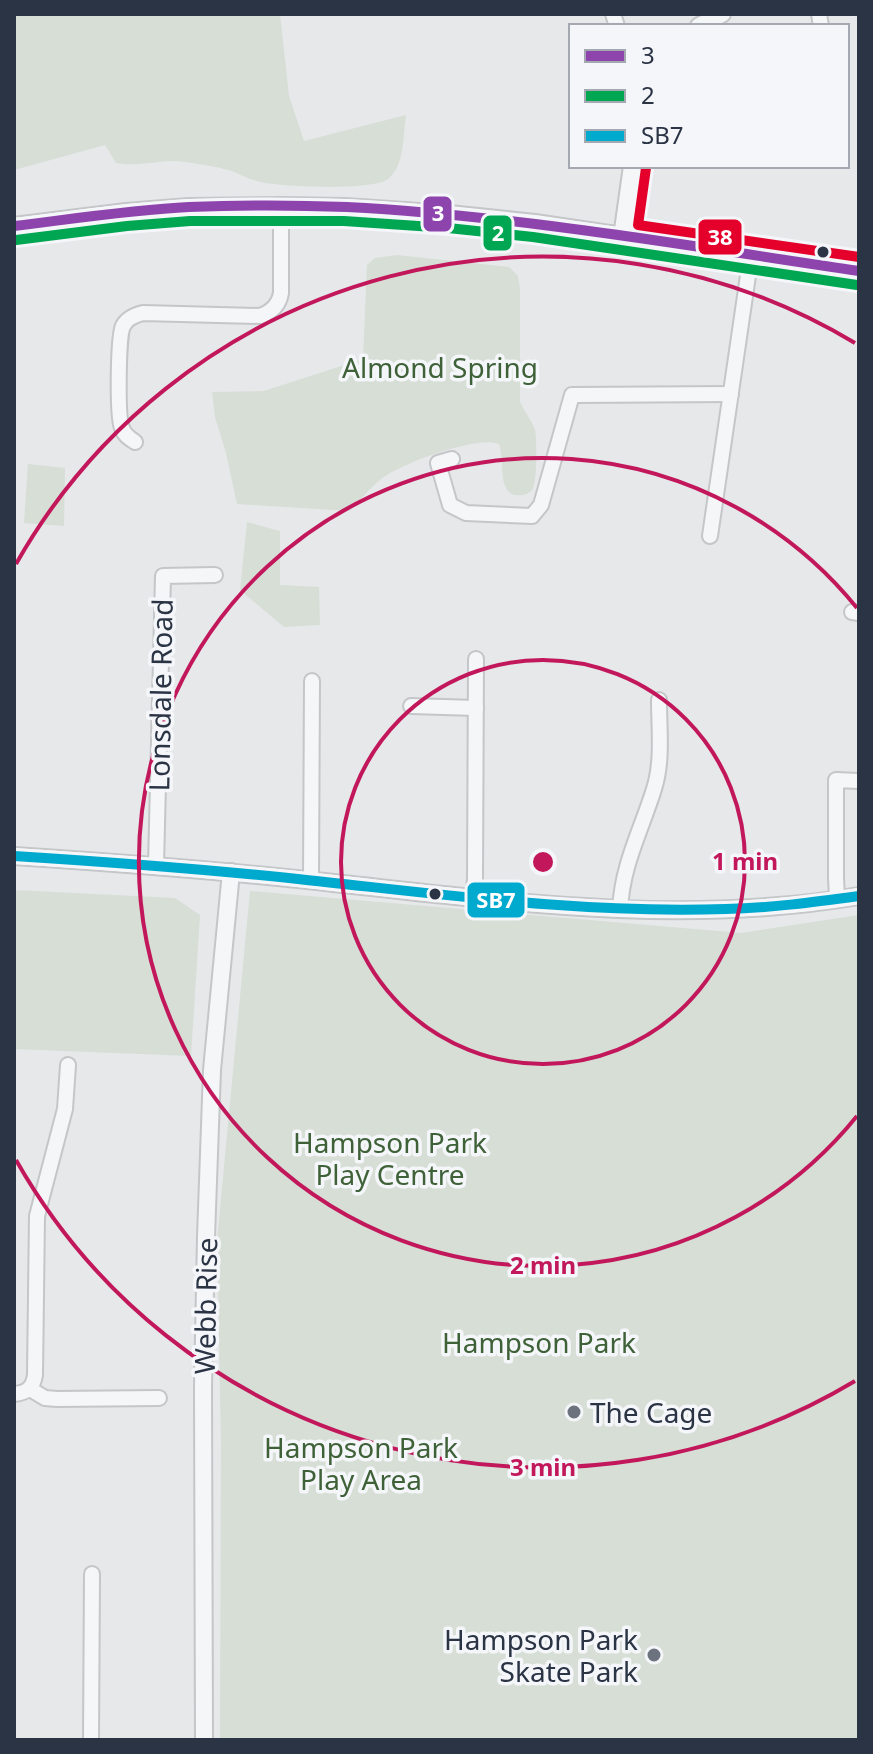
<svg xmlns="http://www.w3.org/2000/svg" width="873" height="1754" viewBox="0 0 873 1754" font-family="'Noto Sans',sans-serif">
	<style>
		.green { fill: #d6ded6 }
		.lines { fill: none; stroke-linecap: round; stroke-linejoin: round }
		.minor-casing { stroke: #c4c6c8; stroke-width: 18 }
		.tertiary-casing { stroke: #c4c6c8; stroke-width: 20 }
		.minor { stroke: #f5f6f7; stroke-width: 14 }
		.tertiary { stroke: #f5f6f7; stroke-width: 16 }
		.bus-1-casing { stroke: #f4f6f9; stroke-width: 16 }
		.bus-2-casing { stroke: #f4f6f9; stroke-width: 16 }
		.bus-3-casing { stroke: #f4f6f9; stroke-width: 16 }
		.bus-4-casing { stroke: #f4f6f9; stroke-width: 16 }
		.bus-1 { stroke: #8e44ad; stroke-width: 10 }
		.bus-2 { stroke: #00a651; stroke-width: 10 }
		.bus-3 { stroke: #00a9ce; stroke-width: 10 }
		.bus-4 { stroke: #e4002b; stroke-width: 10 }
		.ring { fill: none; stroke: #c2185b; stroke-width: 4 }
		.bus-dot { fill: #2b3445; stroke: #f4f6f9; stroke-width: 3 }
		.poi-dot { fill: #6c737f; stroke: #f4f6f9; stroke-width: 3 }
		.labels { text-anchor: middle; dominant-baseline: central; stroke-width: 7; stroke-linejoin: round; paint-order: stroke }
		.park-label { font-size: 28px; fill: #3f6138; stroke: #f4f6f9 }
		.street-label { font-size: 28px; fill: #2b3445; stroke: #f4f6f9 }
		.poi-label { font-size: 28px; fill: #2b3445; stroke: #f4f6f9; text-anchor: start }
		.centre { fill: #c2185b; stroke: #f4f6f9; stroke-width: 4 }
		.ring-label { font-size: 24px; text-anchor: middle; font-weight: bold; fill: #c2185b; stroke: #f4f6f9; stroke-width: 7; stroke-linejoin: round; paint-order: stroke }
		.line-badge { stroke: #f4f6f9; stroke-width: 3 }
		.badge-label { font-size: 22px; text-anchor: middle; font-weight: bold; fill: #fff }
	</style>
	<rect width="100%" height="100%" fill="#e6e8ea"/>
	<g class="green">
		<path d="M14,14H280L289,96L304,141L406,115C403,134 405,166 388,179C372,191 282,187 261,182C251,180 241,175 232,171C214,166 196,163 177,161C157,160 137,167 116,163L105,145L14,170Z"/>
		<path d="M397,255L509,267L518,276L520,289V402C524,411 532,421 535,430C537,439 537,480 533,488C530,494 523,496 516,495C511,494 509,493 506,488C500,477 504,458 499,444C477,435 400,464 381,479C370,488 360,500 350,511L237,504L226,453L215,417L212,392L264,391L363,359L367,265L375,258Z"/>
		<polygon points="28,464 65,468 64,526 24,523"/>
		<polygon points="247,522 280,531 280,585 319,587 320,625 284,627 240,590"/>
		<polygon points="14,890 175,898 200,915 191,1056 14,1049"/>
		<polygon points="250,891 741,933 859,915 859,1740 220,1740 221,1444 217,1241"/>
	</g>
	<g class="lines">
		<defs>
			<g id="minor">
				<polyline points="613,14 617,26"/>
				<polyline points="819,14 821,26"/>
				<path d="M135,442C129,438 124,435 122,428C117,417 118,336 123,326C127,318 135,315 143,313L260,316C272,312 279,305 281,293V206"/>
				<polyline points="452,459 438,463 450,505 466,513 532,516 541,505 572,395 731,394"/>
				<polyline points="710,536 751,255"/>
				<polyline points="852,612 859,613"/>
				<polyline points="411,706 476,708"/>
				<polyline points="156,866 163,576 215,575"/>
				<polyline points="311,880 312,681"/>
				<polyline points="473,899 475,879 476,659"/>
				<polyline points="837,900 836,877 836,780 859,781"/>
				<path d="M620,910C622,865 641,831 654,789C663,761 659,729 659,700"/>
				<polyline points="30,1389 45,1398 57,1399 159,1398"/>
				<path d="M14,1394C27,1393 33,1388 35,1375L37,1216L65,1109L68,1065"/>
				<polyline points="91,1740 92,1574"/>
			</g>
			<g id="tertiary">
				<polyline points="699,26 722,14"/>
				<polyline points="14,226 126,212 189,207 281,206 345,207 449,214 535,223 859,271"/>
				<polyline points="622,237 632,166"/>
				<path d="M14,856C121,863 228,871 334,883C509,902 684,926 859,896"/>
				<polyline points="204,1740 203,1387 206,1237 212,1070 231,872"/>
			</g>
		</defs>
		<use href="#minor" class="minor-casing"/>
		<use href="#tertiary" class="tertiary-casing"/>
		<use href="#minor" class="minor"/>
		<use href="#tertiary" class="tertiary"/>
		<defs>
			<path id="bus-1" d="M14,226C72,219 130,210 189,207C241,205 295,205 347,207C519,216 689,246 859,271"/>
			<polyline id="bus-2" points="16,240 127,226 190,221 344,221 448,228 533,237 857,285"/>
			<path id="bus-3" d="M14,856C109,862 203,869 298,879C440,894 583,914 726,909C771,908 815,902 859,896"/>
			<polyline id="bus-4" points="646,168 638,225 859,257"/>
		</defs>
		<use href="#bus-1" class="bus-1-casing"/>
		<use href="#bus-2" class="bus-2-casing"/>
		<use href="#bus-3" class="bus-3-casing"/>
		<use href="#bus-4" class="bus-4-casing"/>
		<use href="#bus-1" class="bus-1"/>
		<use href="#bus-2" class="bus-2"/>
		<use href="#bus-3" class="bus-3"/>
		<use href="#bus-4" class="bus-4"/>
	</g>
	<g class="ring">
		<circle cx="543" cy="862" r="202"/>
		<path d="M857 1116A404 404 0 1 1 857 608"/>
		<path d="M855 1381A606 606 0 0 1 16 1160M16 564A606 606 0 0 1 855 343"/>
	</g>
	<g class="bus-dot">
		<circle cx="823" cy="252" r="7"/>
		<circle cx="435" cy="894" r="7"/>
	</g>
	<g class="poi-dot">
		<circle cx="574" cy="1412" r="8"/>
		<circle cx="654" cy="1655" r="8"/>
	</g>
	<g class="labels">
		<g class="park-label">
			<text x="440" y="367">Almond Spring</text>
			<text x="390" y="1142">Hampson Park<tspan x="390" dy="32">Play Centre</tspan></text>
			<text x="539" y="1342">Hampson Park</text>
			<text x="361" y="1447">Hampson Park<tspan x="361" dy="32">Play Area</tspan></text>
		</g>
		<g class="street-label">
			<text transform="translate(160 695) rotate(-89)">Lonsdale Road</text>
			<text transform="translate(205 1306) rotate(-89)">Webb Rise</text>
		</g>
		<g class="poi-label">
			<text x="590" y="1412">The Cage</text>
			<text x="638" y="1639" text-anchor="end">Hampson Park<tspan x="638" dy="32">Skate Park</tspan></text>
		</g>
	</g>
	<circle cx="543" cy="862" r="12" class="centre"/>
	<g class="ring-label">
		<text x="745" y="870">1 min</text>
		<text x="543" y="1274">2 min</text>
		<text x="543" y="1476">3 min</text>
	</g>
	<g class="line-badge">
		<rect x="422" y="195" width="31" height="38" rx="8" fill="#8e44ad"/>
		<rect x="482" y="214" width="31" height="38" rx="8" fill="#00a651"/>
		<rect x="697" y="218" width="46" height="38" rx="8" fill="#e4002b"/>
		<rect x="466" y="881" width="60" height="38" rx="8" fill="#00a9ce"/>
	</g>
	<g class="badge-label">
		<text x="438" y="221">3</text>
		<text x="498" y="241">2</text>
		<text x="720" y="245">38</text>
		<text x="496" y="908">SB7</text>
	</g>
	<rect width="873" height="1754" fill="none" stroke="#2b3445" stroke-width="32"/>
	<rect x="569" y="24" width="280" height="144" fill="#f4f6f9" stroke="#a4a8b1" stroke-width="2"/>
	<rect x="585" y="50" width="40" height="12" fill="#8e44ad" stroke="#a4a8b1" stroke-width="2"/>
	<text x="641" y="64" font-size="24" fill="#2b3445">3</text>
	<rect x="585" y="90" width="40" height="12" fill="#00a651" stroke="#a4a8b1" stroke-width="2"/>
	<text x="641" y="104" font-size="24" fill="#2b3445">2</text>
	<rect x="585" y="130" width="40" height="12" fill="#00a9ce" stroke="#a4a8b1" stroke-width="2"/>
	<text x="641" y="144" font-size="24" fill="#2b3445">SB7</text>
</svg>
